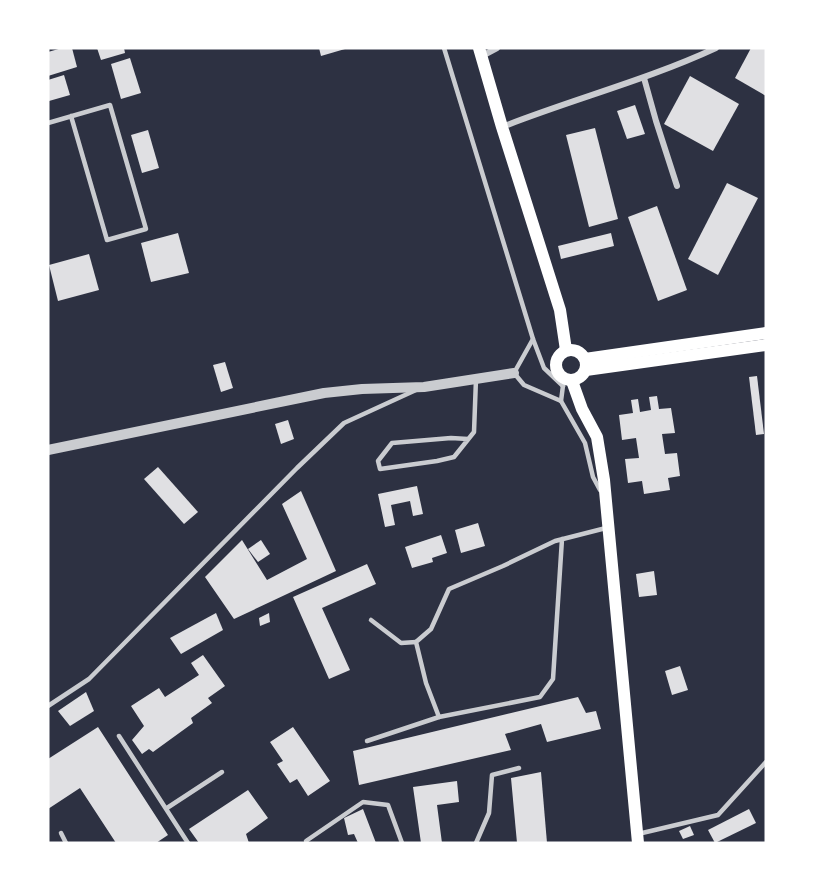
<svg xmlns="http://www.w3.org/2000/svg" width="814" height="891" viewBox="0 0 814 891" font-family="'Golos Text',sans-serif">
	<style>
		.building { fill: #e0e0e3 }
		.lines { fill: none; stroke-linecap: round; stroke-linejoin: round }
		.service { stroke: #caccd0; stroke-width: 4.5 }
		.minor { stroke: #caccd0; stroke-width: 6 }
		.tertiary { stroke: #caccd0; stroke-width: 10 }
		.secondary { stroke: #fff; stroke-width: 12 }
	</style>
	<rect width="100%" height="100%" fill="#2d3142"/>
	<g class="building">
		<polygon points="62,48 72,48 77,67 48,76 48,52"/>
		<polygon points="97,48 124,48 125,53 101,60"/>
		<polygon points="319,48 345,48 345,49 321,56"/>
		<polygon points="751,48 766,48 766,96 735,78"/>
		<polygon points="130,58 141,93 121,99 111,64"/>
		<polygon points="64,75 70,95 49,101 48,97 48,80"/>
		<polygon points="690,76 739,104 713,151 664,124"/>
		<polygon points="635,105 645,134 627,139 617,111"/>
		<polygon points="595,128 618,219 589,227 566,135"/>
		<polygon points="148,130 159,168 142,173 131,135"/>
		<polygon points="727,183 758,198 718,275 688,259"/>
		<polygon points="657,206 687,290 658,301 628,217"/>
		<polygon points="178,233 189,273 151,282 141,243"/>
		<polygon points="611,233 614,246 561,259 558,246"/>
		<polygon points="89,254 99,290 58,301 49,265"/>
		<polygon points="225,362 233,388 221,392 213,365"/>
		<polygon points="757,376 764,434 756,435 749,377"/>
		<polygon points="657,396 659,409 671,408 675,433 662,434 665,454 677,453 680,476 668,478 670,490 644,494 642,481 628,483 625,459 639,458 636,438 622,440 619,415 633,413 631,400 638,399 640,412 651,410 649,397"/>
		<polygon points="288,420 294,439 281,444 275,424"/>
		<polygon points="158,467 198,512 184,524 144,479"/>
		<polygon points="417,486 423,514 413,516 410,501 391,505 395,525 385,527 378,494"/>
		<polygon points="301,491 336,571 234,619 205,577 242,540 267,580 307,559 282,504"/>
		<polygon points="478,523 485,546 461,553 455,530"/>
		<polygon points="441,535 447,553 432,558 433,562 412,568 405,547"/>
		<polygon points="261,540 270,554 258,562 248,549"/>
		<polygon points="367,564 376,584 322,608 350,670 329,679 293,597"/>
		<polygon points="654,571 657,595 639,597 636,574"/>
		<polygon points="216,613 223,630 181,654 170,638"/>
		<polygon points="269,613 270,622 260,626 259,618"/>
		<polygon points="203,655 225,686 208,698 212,703 191,718 193,723 153,752 149,749 142,754 132,740 144,726 131,706 159,688 165,697 199,675 191,663"/>
		<polygon points="680,666 688,690 672,695 665,671"/>
		<polygon points="86,692 94,711 70,726 58,711"/>
		<polygon points="578,697 586,713 596,711 601,729 547,742 541,724 505,734 511,750 359,785 353,751"/>
		<polygon points="98,727 168,835 156,843 116,843 80,788 48,809 48,759"/>
		<polygon points="293,727 330,781 308,796 297,779 290,783 277,764 283,761 270,742"/>
		<polygon points="541,772 547,843 517,843 511,778"/>
		<polygon points="457,781 459,802 437,805 442,843 421,843 413,787"/>
		<polygon points="248,790 268,818 246,834 249,843 199,843 189,829"/>
		<polygon points="363,809 376,843 358,843 354,834 348,835 344,818"/>
		<polygon points="749,809 756,823 715,843 708,830"/>
		<polygon points="690,826 694,835 683,839 679,831"/>
	</g>
	<g class="lines">
		<g class="service">
			<polyline points="444,48 533,339 544,368 563,386"/>
			<polyline points="48,123 110,105 146,229 107,240 71,116"/>
			<polyline points="533,339 514,373 524,385 561,401 585,443 593,477 600,490"/>
			<polyline points="561,401 564,378"/>
			<polyline points="468,439 451,438 392,443 378,461 380,469 437,461 454,457 474,432 476,379"/>
			<polyline points="562,539 553,679 540,697 439,717 426,683 416,642 431,629 449,589 503,566 555,541 606,528"/>
			<polyline points="371,620 401,643 416,642"/>
			<polyline points="48,706 89,679 297,468 344,423 416,390"/>
			<polyline points="119,736 188,843"/>
			<polyline points="367,741 439,717"/>
			<polyline points="167,808 222,772"/>
			<polyline points="61,833 66,843"/>
			<polyline points="638,834 718,815 766,762"/>
			<polyline points="306,841 363,802 388,805 402,843"/>
			<polyline points="476,843 489,813 492,775 519,768"/>
		</g>
		<g class="minor">
			<polyline points="482,56 497,48"/>
			<polyline points="644,78 656,121 677,186"/>
			<path d="M502,127C573,99 647,80 716,48"/>
		</g>
		<polyline class="tertiary" points="48,450 324,393 362,389 424,387 514,373"/>
		<g class="secondary">
			<polyline points="479,48 502,127 560,310 566,350"/>
			<circle cx="571" cy="365" r="15"/>
			<polyline points="585,359 766,333"/>
			<polyline points="586,370 766,345"/>
			<polyline points="572,381 582,409 597,437 604,480 638,843"/>
		</g>
	</g>
	<rect width="814" height="891" fill="none" stroke="#ffffff" stroke-width="99"/>
</svg>
